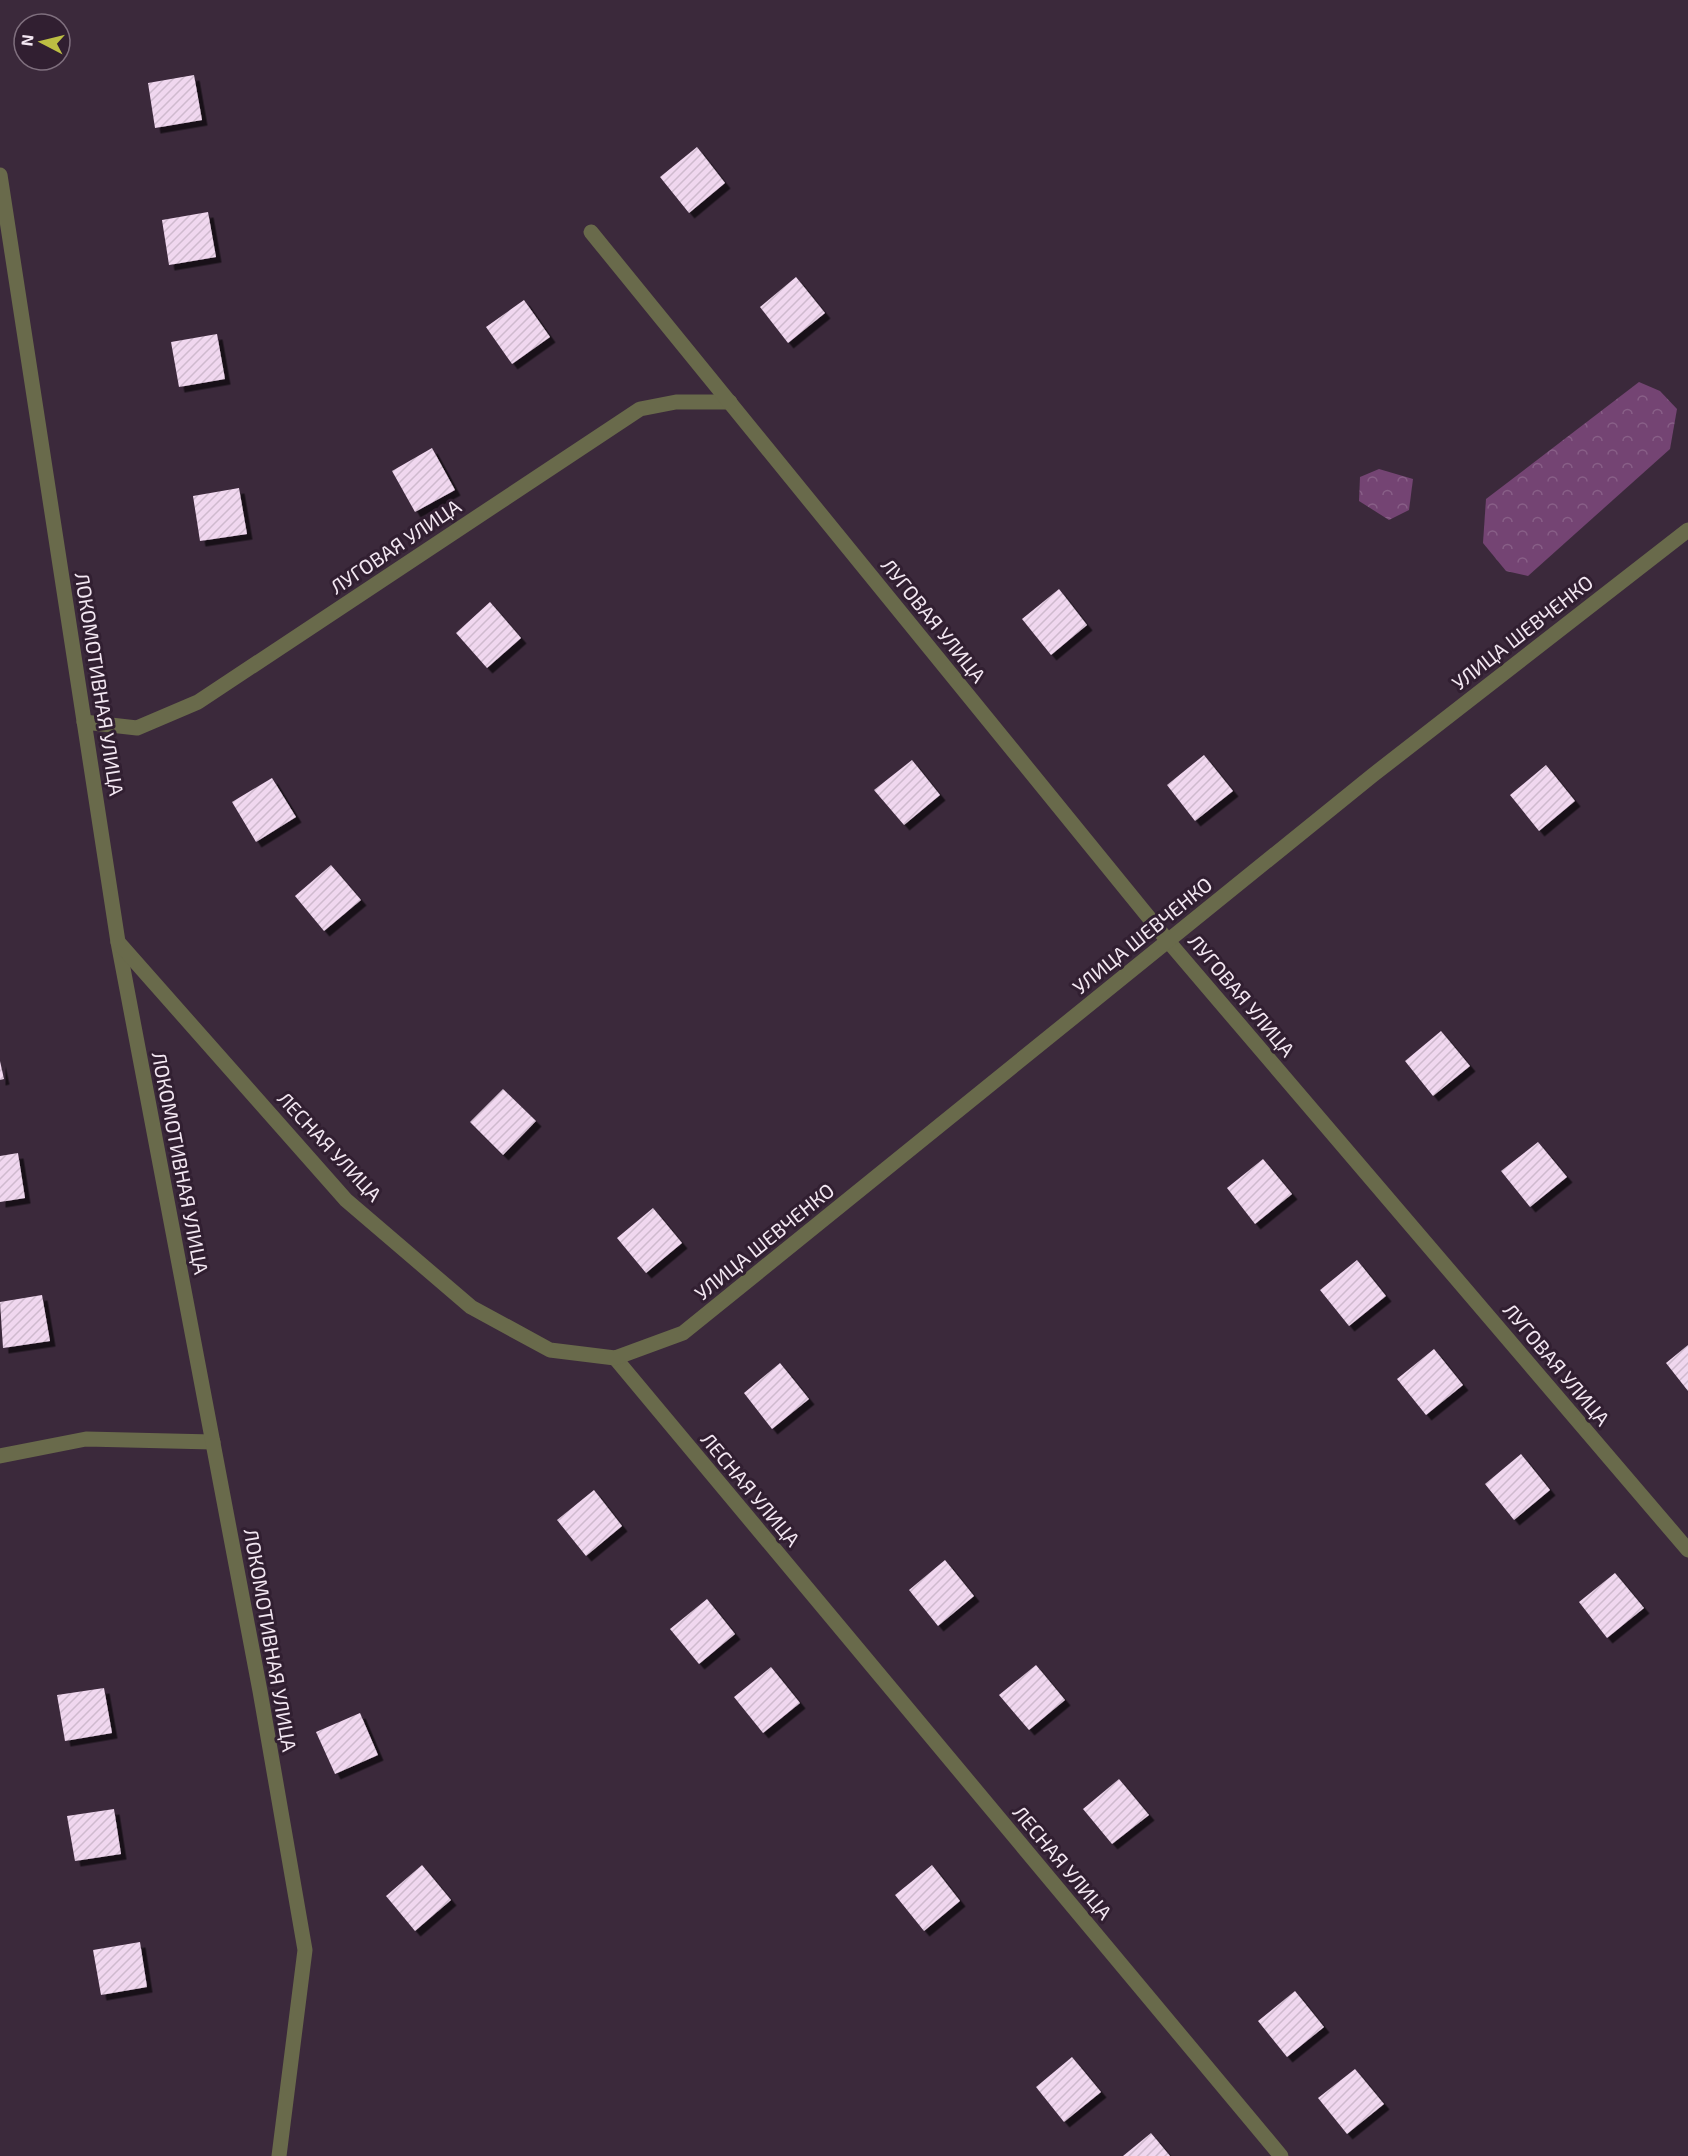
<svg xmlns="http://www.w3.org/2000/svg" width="1688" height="2156" viewBox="0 0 1688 2156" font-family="'Exo 2',sans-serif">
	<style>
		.forest { fill: url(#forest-crowns) }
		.building { fill: url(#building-hatch); filter: url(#shadow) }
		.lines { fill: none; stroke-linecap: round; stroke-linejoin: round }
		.service { stroke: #696a4b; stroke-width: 15 }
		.minor { stroke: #696a4b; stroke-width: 15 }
		.tertiary { stroke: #696a4b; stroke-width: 15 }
		.labels { text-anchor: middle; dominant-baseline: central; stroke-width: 6; stroke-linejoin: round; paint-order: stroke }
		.street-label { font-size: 20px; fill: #f3e7f2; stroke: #311f31 }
	</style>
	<defs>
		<pattern id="forest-crowns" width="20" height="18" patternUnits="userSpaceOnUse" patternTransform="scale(1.5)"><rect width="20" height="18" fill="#744473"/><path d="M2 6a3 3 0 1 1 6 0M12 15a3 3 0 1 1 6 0" fill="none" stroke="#885f87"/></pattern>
		<pattern id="building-hatch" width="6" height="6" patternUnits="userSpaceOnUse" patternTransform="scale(1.5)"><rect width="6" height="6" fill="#f0d7ef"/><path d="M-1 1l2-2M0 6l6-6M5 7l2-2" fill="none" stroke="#cfbace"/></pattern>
		<filter id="shadow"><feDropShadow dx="5.5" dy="5.5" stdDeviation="0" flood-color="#0009"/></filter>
	</defs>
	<rect width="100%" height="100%" fill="#3b293b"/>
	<g class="forest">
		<polygon points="1639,382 1660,391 1677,409 1670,449 1528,576 1506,571 1483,543 1486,499"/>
		<polygon points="1379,469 1413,479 1409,510 1389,520 1359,501 1360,477"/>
	</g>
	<g class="building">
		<polygon points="194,75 202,120 155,128 148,83"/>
		<polygon points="697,147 725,183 689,213 660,177"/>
		<polygon points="208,212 216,257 169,265 162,220"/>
		<polygon points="796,277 825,313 788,343 760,307"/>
		<polygon points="524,300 550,337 512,364 486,327"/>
		<polygon points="217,334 225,379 179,387 171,342"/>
		<polygon points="432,448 455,490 415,512 392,471"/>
		<polygon points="239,488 247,534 200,541 193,496"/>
		<polygon points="1059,589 1087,625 1051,655 1022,619"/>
		<polygon points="490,602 521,638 487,668 456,633"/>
		<polygon points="1204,755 1233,791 1195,821 1167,785"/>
		<polygon points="912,760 940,795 904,825 874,790"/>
		<polygon points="1546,765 1575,801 1539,831 1510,795"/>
		<polygon points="272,778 296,817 256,842 232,802"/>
		<polygon points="331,865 361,900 324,931 295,896"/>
		<polygon points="1441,1031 1470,1066 1433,1096 1405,1061"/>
		<polygon points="0,1061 4,1079 0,1080"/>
		<polygon points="503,1089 536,1121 503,1155 470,1122"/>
		<polygon points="1538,1142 1567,1177 1530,1207 1501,1171"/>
		<polygon points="18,1153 25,1198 0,1202 0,1156"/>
		<polygon points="1263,1159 1292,1194 1255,1224 1227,1188"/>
		<polygon points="653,1208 682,1243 646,1273 617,1238"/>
		<polygon points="1357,1260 1386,1296 1349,1326 1320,1290"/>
		<polygon points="42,1295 50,1341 3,1348 0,1302"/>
		<polygon points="1688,1345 1688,1391 1666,1363"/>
		<polygon points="1434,1349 1463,1385 1426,1415 1397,1379"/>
		<polygon points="780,1363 809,1399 772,1429 744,1393"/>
		<polygon points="1521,1454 1550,1490 1514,1520 1485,1484"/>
		<polygon points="594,1490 622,1526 586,1556 557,1520"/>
		<polygon points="945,1560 974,1596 938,1626 909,1590"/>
		<polygon points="1615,1573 1644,1608 1607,1638 1579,1602"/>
		<polygon points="707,1599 735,1634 699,1664 670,1629"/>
		<polygon points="1036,1665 1065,1700 1029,1730 999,1695"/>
		<polygon points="771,1667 800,1703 763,1733 734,1697"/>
		<polygon points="104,1688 112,1733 65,1741 57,1695"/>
		<polygon points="360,1713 378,1755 335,1774 316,1732"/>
		<polygon points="1119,1779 1149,1815 1112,1844 1083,1809"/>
		<polygon points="114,1809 121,1854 75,1861 67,1816"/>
		<polygon points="422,1865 451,1900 415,1931 386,1896"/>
		<polygon points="932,1865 960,1901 924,1931 895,1895"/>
		<polygon points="140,1942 147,1987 101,1995 93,1950"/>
		<polygon points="1295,1991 1324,2027 1287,2057 1258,2021"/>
		<polygon points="1072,2057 1101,2092 1064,2122 1036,2087"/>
		<polygon points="1355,2069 1384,2104 1347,2134 1318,2098"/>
		<polygon points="1151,2133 1170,2156 1123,2156"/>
	</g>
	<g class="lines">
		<g class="service">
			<polyline points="84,722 137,728 198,702 640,409 676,402 730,402"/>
			<polyline points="0,1456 86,1439 213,1442"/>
		</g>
		<g class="minor">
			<polyline points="591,232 1168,941 1688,1550"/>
			<polyline points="118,942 260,1691 305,1950 279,2156"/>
			<polyline points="615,1358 1281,2156"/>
		</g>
		<polyline class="tertiary" points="0,175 118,942 346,1200 471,1307 550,1350 615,1358 683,1333 1373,775 1688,530"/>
	</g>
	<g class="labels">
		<g class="street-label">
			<text transform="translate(395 546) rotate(-34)">ЛУГОВАЯ УЛИЦА</text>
			<text transform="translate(934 620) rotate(51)">ЛУГОВАЯ УЛИЦА</text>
			<text transform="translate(1522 632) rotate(-38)">УЛИЦА ШЕВЧЕНКО</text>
			<text transform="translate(100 684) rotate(81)">ЛОКОМОТИВНАЯ УЛИЦА</text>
			<text transform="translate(1142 935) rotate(-39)">УЛИЦА ШЕВЧЕНКО</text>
			<text transform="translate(1242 995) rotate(50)">ЛУГОВАЯ УЛИЦА</text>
			<text transform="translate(330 1146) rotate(47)">ЛЕСНАЯ УЛИЦА</text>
			<text transform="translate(181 1163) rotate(79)">ЛОКОМОТИВНАЯ УЛИЦА</text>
			<text transform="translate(764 1241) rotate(-39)">УЛИЦА ШЕВЧЕНКО</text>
			<text transform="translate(1557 1364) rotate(50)">ЛУГОВАЯ УЛИЦА</text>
			<text transform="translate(751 1489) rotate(50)">ЛЕСНАЯ УЛИЦА</text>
			<text transform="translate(271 1640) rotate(80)">ЛОКОМОТИВНАЯ УЛИЦА</text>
			<text transform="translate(1063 1862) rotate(50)">ЛЕСНАЯ УЛИЦА</text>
		</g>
	</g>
	<g transform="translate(42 42) rotate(277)"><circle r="28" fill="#311f31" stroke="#7f6f7e" stroke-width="1.5"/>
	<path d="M0-4.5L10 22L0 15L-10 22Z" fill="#bdbf43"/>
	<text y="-9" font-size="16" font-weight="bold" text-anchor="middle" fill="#f3e7f2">N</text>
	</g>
</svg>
